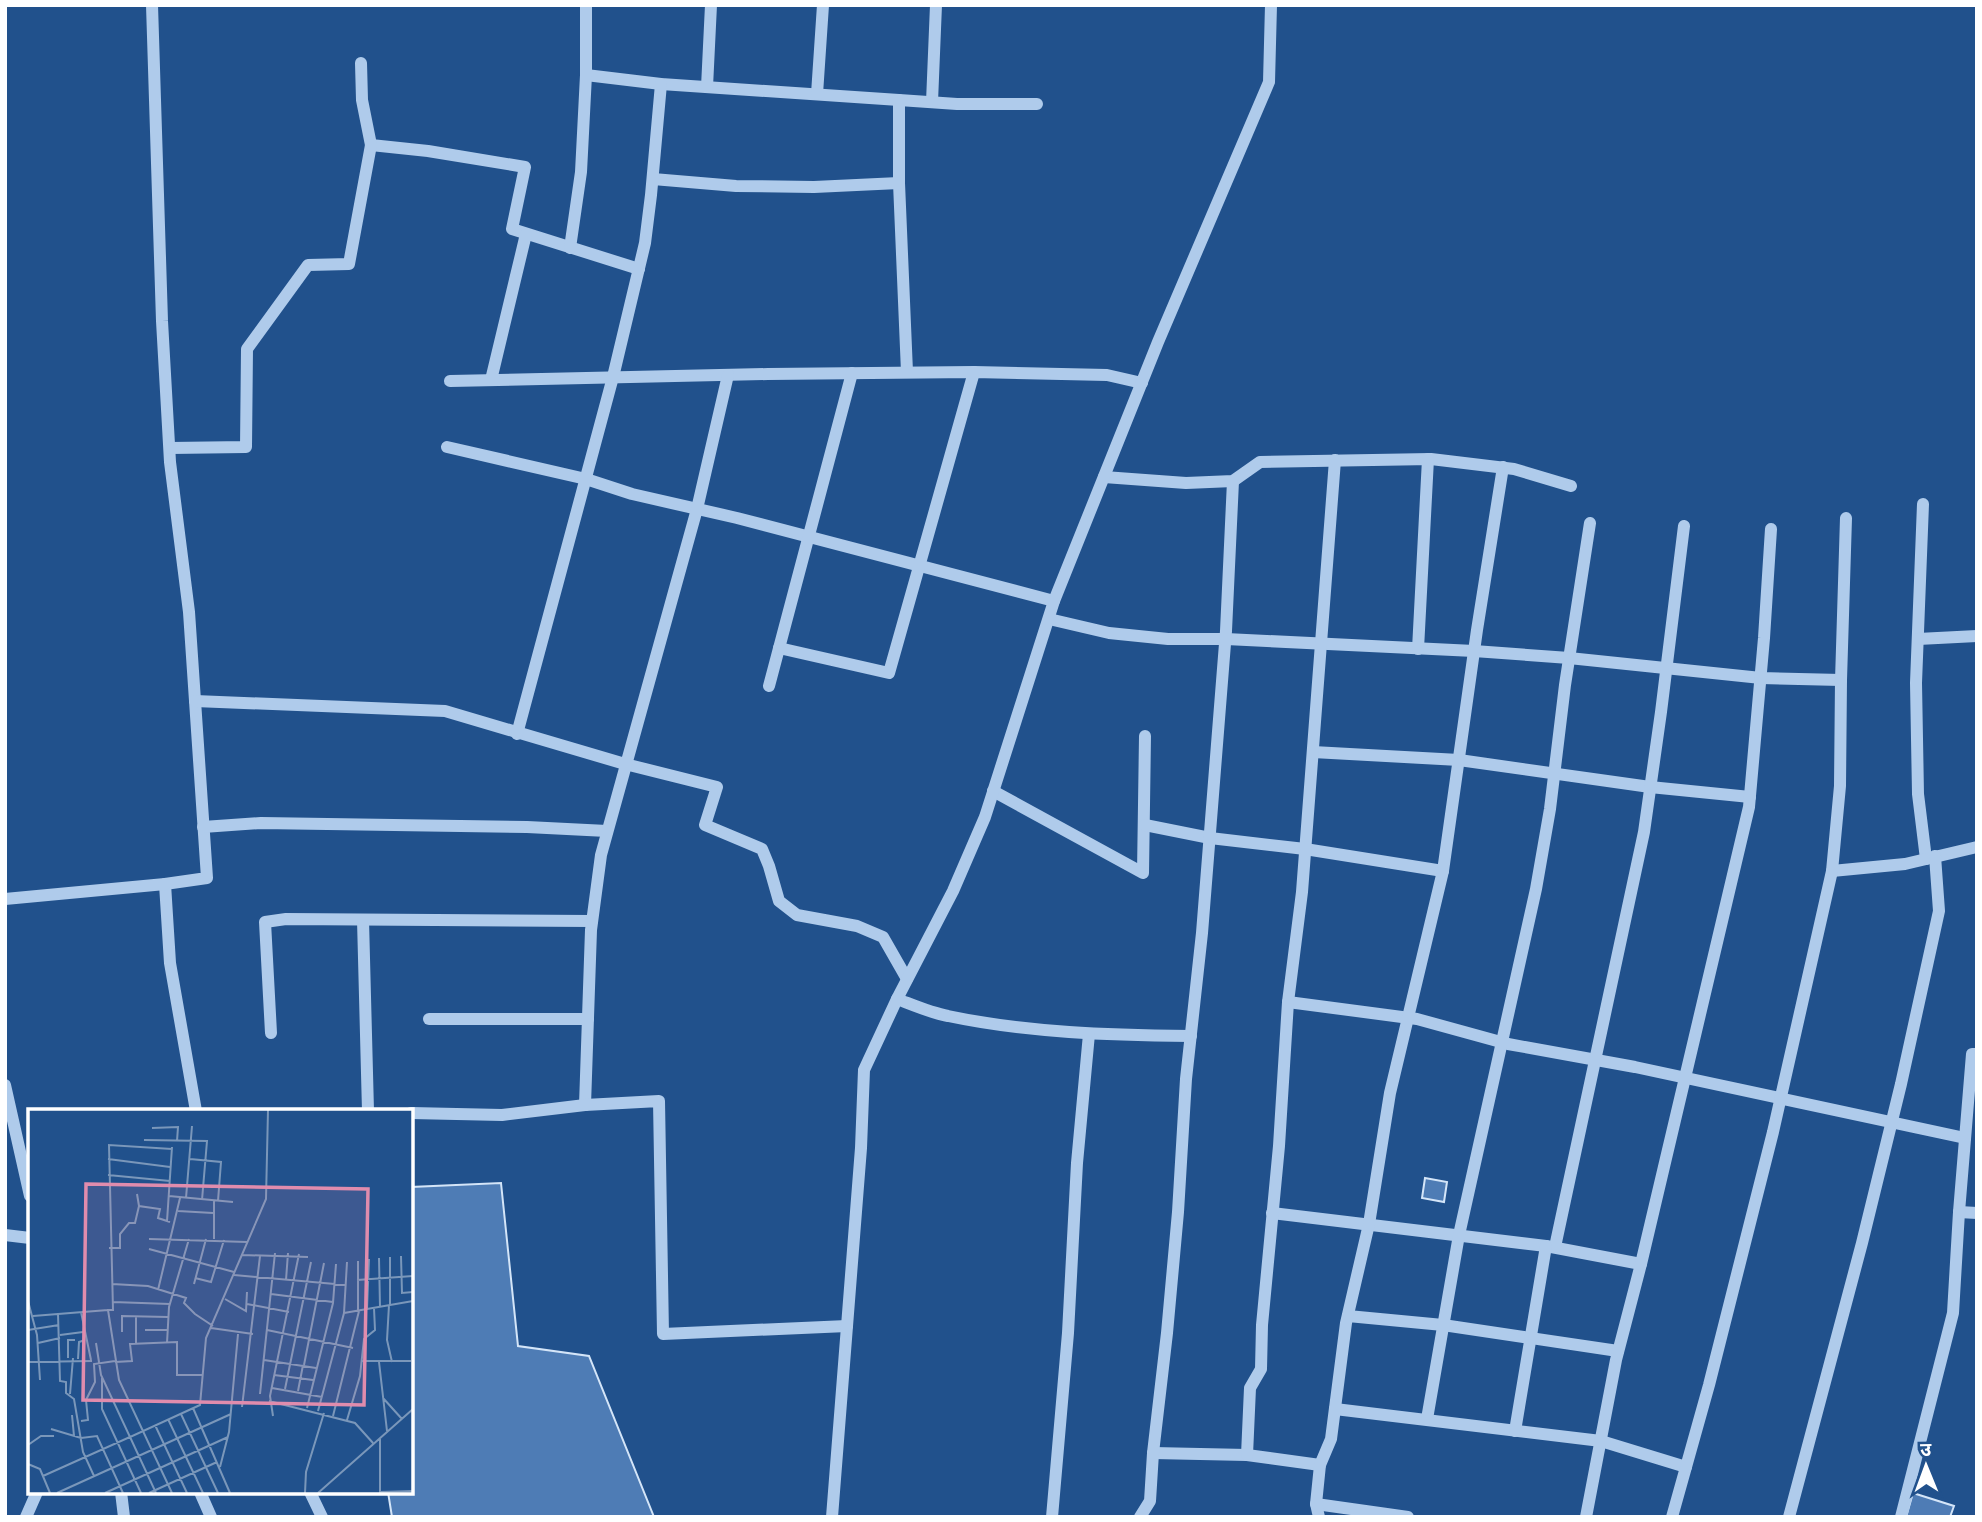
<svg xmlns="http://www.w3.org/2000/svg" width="1982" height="1522" viewBox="0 0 1982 1522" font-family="Ubuntu,'Noto Sans Devanagari',sans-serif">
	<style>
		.building { fill: #4e7cb5; stroke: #d4e5f8; stroke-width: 2 }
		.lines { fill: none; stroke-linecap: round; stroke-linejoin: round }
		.minor { stroke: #afcbeb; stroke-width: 12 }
		.inset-road { fill: none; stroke: #7a97ba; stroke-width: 2 }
		.view { fill: #e08cad; fill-opacity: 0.15; stroke: #e08cad; stroke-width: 3.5 }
		.inset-edge { fill: none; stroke: #fff; stroke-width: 3.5 }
	</style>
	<rect width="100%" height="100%" fill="#21518c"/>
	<g class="building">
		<polygon points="1425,1178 1447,1182 1444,1202 1422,1198"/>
		<polygon points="501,1183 518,1346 589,1356 654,1517 392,1517 388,1492 411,1492 411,1187"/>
		<polygon points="1913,1493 1954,1506 1950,1517 1906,1517"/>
	</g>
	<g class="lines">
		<g class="minor">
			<polyline points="152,5 162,321 170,462 189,612 207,878 165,884 170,963 196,1111"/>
			<polyline points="361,63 362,100 371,145 428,151 525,167 512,229 639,269"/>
			<polyline points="586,75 661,84 899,100 957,104 1037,104"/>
			<polyline points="707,87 711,5"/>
			<polyline points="817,94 823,5"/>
			<polyline points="899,100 899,183 907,372"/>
			<polyline points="932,102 936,5"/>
			<polyline points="653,179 736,186 814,187 899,183"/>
			<polyline points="570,248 581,172 586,75 586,5"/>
			<polyline points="491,380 526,234"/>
			<polyline points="450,381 768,374 974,372 1107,375 1142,383"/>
			<polyline points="447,447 586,479 632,494 737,518 1054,601"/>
			<polyline points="170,448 246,447 247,349 308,265 349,264 371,145"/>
			<polyline points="1104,477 1186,483 1233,481 1260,462 1431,459 1514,469 1571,486"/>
			<polyline points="1923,504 1916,683 1918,794 1926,859"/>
			<polyline points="1049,619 1109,633 1168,639 1226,639 1474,651 1569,658 1761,678 1841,680"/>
			<polyline points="1918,639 1977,636"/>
			<polyline points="779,648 889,673 974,372"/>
			<polyline points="1418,649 1428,459"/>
			<polyline points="769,686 852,373"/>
			<polyline points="195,701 445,711 625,764 717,787 705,825 762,849 769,866 779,901 797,915 857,926 883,937 907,979"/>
			<polyline points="517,734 613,377 645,243 651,195 661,84"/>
			<polyline points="1313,752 1459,760 1650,787 1750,797"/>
			<polyline points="993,791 1143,873 1145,736"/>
			<polyline points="1145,825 1210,838 1305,849 1443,871"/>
			<polyline points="203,827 261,823 527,827 607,831"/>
			<polyline points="1832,871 1905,864 1977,847"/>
			<polyline points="5,899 165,884"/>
			<polyline points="363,920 368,1111"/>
			<path d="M897,999C913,1005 931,1013 948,1016C1028,1033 1110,1035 1191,1036"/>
			<polyline points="1288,1002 1417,1019 1508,1044 1635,1067 1965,1138"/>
			<polyline points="429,1019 588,1019"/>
			<polyline points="271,1033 265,922 286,919 592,921"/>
			<polyline points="5,1085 30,1196"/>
			<polyline points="585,1105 591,930 601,855 697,509 728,375"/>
			<polyline points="411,1113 502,1115 585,1105 659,1101 663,1334 847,1326"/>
			<polyline points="1959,1212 1977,1213"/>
			<polyline points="1272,1213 1546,1246 1641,1264"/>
			<polyline points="5,1235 30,1238"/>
			<polyline points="1555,1247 1644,832 1661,712 1684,526"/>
			<polyline points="1348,1316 1443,1325 1618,1351"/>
			<polyline points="1335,1409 1601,1441 1686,1467"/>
			<polyline points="1427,1419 1459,1235 1536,889 1550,809 1565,685 1590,523"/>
			<polyline points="1515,1431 1546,1246"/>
			<polyline points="1153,1453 1247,1455 1320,1465"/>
			<polyline points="1247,1455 1250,1388 1261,1369 1262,1325 1279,1146 1288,1002 1302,892 1335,460"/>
			<polyline points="121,1492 124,1517"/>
			<polyline points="200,1492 211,1517"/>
			<polyline points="310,1492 322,1517"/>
			<polyline points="1316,1504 1408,1517"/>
			<polyline points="26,1517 37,1492"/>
			<polyline points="832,1517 861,1148 864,1070 897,999 953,891 985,817 1054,601 1158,342 1269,82 1271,5"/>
			<polyline points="1052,1517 1068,1333 1077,1163 1089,1034"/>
			<polyline points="1140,1517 1150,1501 1153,1453 1167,1333 1178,1212 1186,1079 1202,933 1226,631 1233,481"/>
			<polyline points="1319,1517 1316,1504 1320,1465 1331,1439 1346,1323 1369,1224 1390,1093 1443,871 1477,630 1503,467"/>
			<polyline points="1586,1517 1616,1360 1641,1264 1749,807 1764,638 1771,529"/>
			<polyline points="1672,1517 1709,1385 1773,1132 1832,871 1840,786 1841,680 1846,518"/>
			<polyline points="1789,1517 1862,1243 1901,1084 1939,911 1935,856"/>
			<polyline points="1901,1517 1953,1313 1959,1212 1972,1054 1977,1054"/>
		</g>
	</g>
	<g transform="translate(28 1109)">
		<rect width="385" height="385" fill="#21518c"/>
		<path class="inset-road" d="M124,19L150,18L149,32M116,31L179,32L174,91M80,50L142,58M162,50L193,53L190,92M80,66L142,72M109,85L111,97L132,100L130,109L142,113M141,87L205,93M158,89L164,17M186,92V130M150,102L185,104M139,112L144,38M121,130L219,133M81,139H92V125L101,114H107L111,97M121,140L206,163M214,146L280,148M373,147L374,184L385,183M351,149L352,198M206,166L318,176M167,169L183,173L196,131M258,171L260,144M329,171L385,167M84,175L120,177L158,189L156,194L167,205L185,217M166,175L178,130M130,181L152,89M243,185L305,193M197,190L218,202L219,183M0,192L9,226L12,271M85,193L142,195M219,195L261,203M361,196L359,231L364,253M362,196V148M339,200L341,150M330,202V152M53,203L63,251M316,204L385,192M30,205L32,272L38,273V284L46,290L55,343L66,367M5,207L80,201M108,207V234M183,219L225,225M0,221L31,216M117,221H139M239,221L325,239M94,223V207L140,208M32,226L55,223M10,234L32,229M139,234L141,198L161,130M40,249V231H47M50,250L51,233L57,231M236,251L288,259M333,252H383M0,253L64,252M87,253L104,252L102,235L149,233V266H175M351,253L359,322M276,256L296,154M246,266L285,271M74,269V300L113,384M244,279L294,288M257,280L283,153M270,282L275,256M42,285L45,249M232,285L247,144M355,289L374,310M241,292L327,314L345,334M214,298L232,147M165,299L202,384M279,299L305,194L308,155M290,302L316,204L319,153M153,305L190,384M44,306L46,327M245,307L242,287L271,145M305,307L331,202M140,310L175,384M319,311L332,267L336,230L347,221L346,199M53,312L60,311L58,291L67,273L66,255L87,252M127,316L159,384M23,320L53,329L69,327L95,384M352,329V384M0,336L13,327H26M0,355L12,360L22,384M192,358L201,323L210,225M15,367L102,328L73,266L68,234M352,383L385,382M29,384L203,305M77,384L200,328M121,384L189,353M128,384L102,328L172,296L178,229L238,90L240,1M144,384L91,271L80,201H85L81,36L144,40M277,384L278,363L296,304M290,384L385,300"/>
		<path class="view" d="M58,75L340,80L336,296L55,291Z"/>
		<rect width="385" height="385" class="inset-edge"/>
	</g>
	<rect width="1982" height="1522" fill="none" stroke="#ffffff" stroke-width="14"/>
	<g transform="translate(1926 1466) rotate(359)" stroke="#21518c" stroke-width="5" paint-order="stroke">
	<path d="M0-5L12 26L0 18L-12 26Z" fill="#ffffff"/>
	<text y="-10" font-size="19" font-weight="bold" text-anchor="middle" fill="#ffffff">उ</text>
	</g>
</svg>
